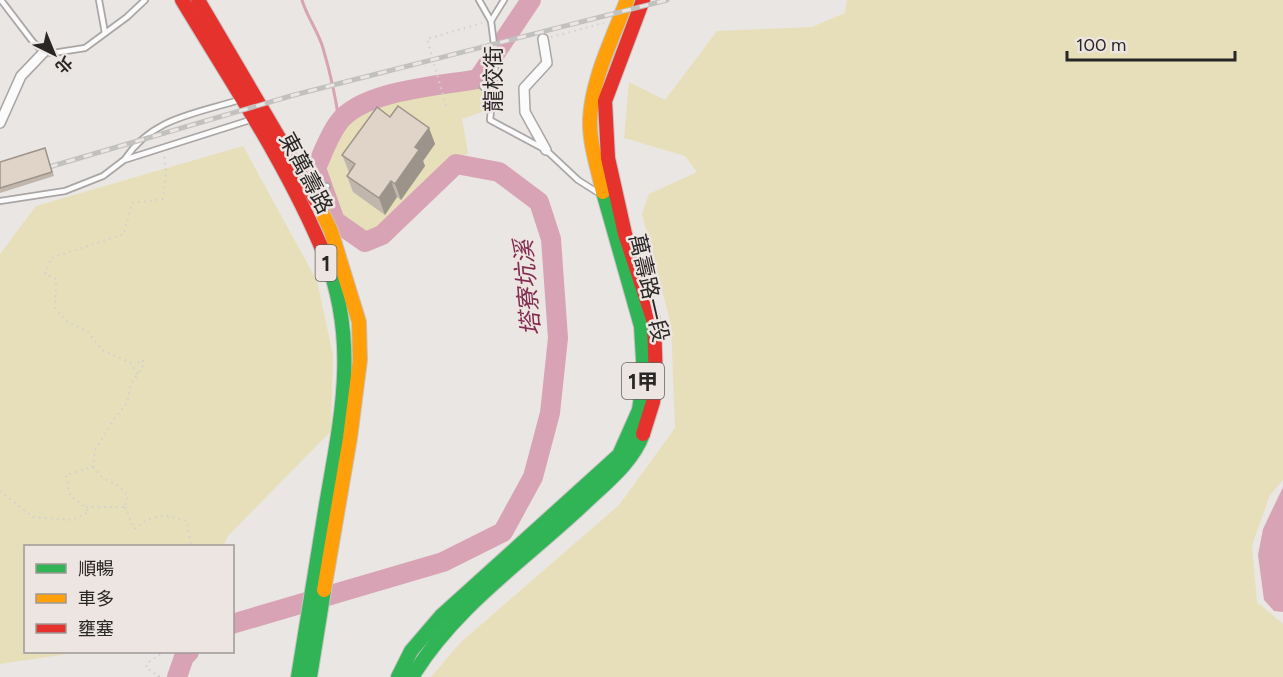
<svg xmlns="http://www.w3.org/2000/svg" width="1283" height="677" viewBox="0 0 1283 677" font-family="Figtree,'Noto Sans TC',sans-serif">
	<style>
		.green { fill: #e7dfb9 }
		.water { fill: #d8a4b5 }
		.lines { fill: none; stroke-linecap: round; stroke-linejoin: round }
		.stream { stroke: #d8a4b5; stroke-width: 3 }
		.river { stroke: #d8a4b5; stroke-width: 20 }
		.lane-casing { stroke: #a9a6a5; stroke-width: 8 }
		.street-casing { stroke: #a9a6a5; stroke-width: 12 }
		.fast-casing { stroke: #c5c3c2; stroke-width: 16 }
		.slow-casing { stroke: #c5c3c2; stroke-width: 16 }
		.jam-casing { stroke: #c5c3c2; stroke-width: 16 }
		.path { stroke: #d0d0d0; stroke-width: 2; stroke-dasharray: 1.5 4.5; stroke-linecap: butt }
		.lane { stroke: #fcfbfb; stroke-width: 4.5 }
		.street { stroke: #fcfbfb; stroke-width: 9 }
		.fast { stroke: #30b455; stroke-width: 14 }
		.slow { stroke: #ff9f0a; stroke-width: 14 }
		.jam { stroke: #e5322d; stroke-width: 14 }
		.rail-casing { stroke: #c1c1c0; stroke-width: 5 }
		.rail { stroke: #ece5e2; stroke-width: 3; stroke-dasharray: 9; stroke-linecap: butt }
		.wall { fill: #c0b6ab }
		.shaded-wall { fill: #9c948b }
		.building { fill: #dfd4c7; stroke: #9c948b; stroke-width: 1.5 }
		.labels { text-anchor: middle; dominant-baseline: central; stroke-width: 5; stroke-linejoin: round; paint-order: stroke }
		.shield { fill: #ece5e2; stroke: #64605e; stroke-width: 1.5 }
		.shield-label { font-size: 21px; font-weight: bold; fill: #292726 }
		.street-label { font-size: 22px; fill: #292726; stroke: #ece5e2 }
		.water-label { font-size: 24px; font-style: italic; fill: #812c50; stroke: #ece5e2 }
	</style>
	<rect width="100%" height="100%" fill="#eae6e4"/>
	<g class="green">
		<polygon points="847,0 1283,0 1283,480 1270,495 1252,545 1257,602 1283,624 1283,677 431,677 460,643 619,505 675,428 671,325 642,214 649,194 697,172 685,156 624,138 629,82 665,100 717,31 812,27 845,13"/>
		<path d="M482,83L485,111L462,119L468,154L454,157L382,226L365,235L340,218L321,172C330,154 337,128 353,116C380,95 448,89 482,83Z"/>
		<polygon points="243,146 317,281 333,355 331,431 228,536 223,546 26,546 26,652 81,652 0,664 0,254 36,206"/>
	</g>
	<polygon class="water" points="1283,487 1283,612 1274,611 1264,600 1258,555 1263,529"/>
	<g class="lines">
		<path class="stream" d="M302,0C307,17 318,31 323,48C330,72 336,98 339,122"/>
		<g class="river">
			<path d="M232,624L443,562L503,532L533,477L550,413L558,338L551,239L539,202L499,172L456,164L382,235L365,242L335,221L316,168C323,153 329,135 339,122C363,90 440,86 478,79L531,0"/>
			<polyline points="177,677 184,657 189,652"/>
		</g>
		<defs>
			<g id="lane">
				<polyline points="1,0 33,42 44,52 53,53 85,48 127,17 145,0"/>
				<polyline points="99,0 105,33"/>
				<polyline points="479,0 491,21 496,60 490,120 546,150 578,180 600,194"/>
				<polyline points="491,21 504,0"/>
				<polyline points="483,87 485,82 495,76"/>
				<path d="M125,159C152,118 195,114 239,100"/>
				<polyline points="313,191 327,186"/>
				<polyline points="0,201 65,191 103,176 124,160 250,120"/>
			</g>
			<g id="street">
				<polyline points="543,39 547,63 524,88 525,112 546,150"/>
				<polyline points="0,123 21,76 44,52"/>
			</g>
			<g id="fast">
				<path d="M298,677C307,620 317,562 326,505C341,418 359,342 325,256"/>
				<polyline points="310,677 324,590"/>
				<polyline points="398,677 411,651 441,616 619,455 639,410 644,376 641,326 603,192"/>
				<path d="M412,677C455,606 526,559 585,503C606,483 633,462 643,434"/>
			</g>
			<g id="slow">
				<path d="M603,192C598,169 589,143 590,119C592,78 613,38 627,0"/>
				<polyline points="318,204 331,231 359,322 360,360 350,438 324,590"/>
			</g>
			<g id="jam">
				<path d="M182,0C232,83 288,166 325,256"/>
				<polyline points="198,0 318,204"/>
				<polyline points="643,434 653,402 656,382 654,322 625,234 608,158 605,101 643,0"/>
			</g>
		</defs>
		<use href="#lane" class="lane-casing"/>
		<use href="#street" class="street-casing"/>
		<use href="#fast" class="fast-casing"/>
		<use href="#slow" class="slow-casing"/>
		<use href="#jam" class="jam-casing"/>
		<g class="path">
			<polyline points="551,37 604,23"/>
			<polyline points="446,106 427,39 482,23"/>
			<polyline points="138,362 143,366"/>
			<polyline points="137,374 131,363 102,350 88,332 66,321 55,308 56,279 45,274 51,258 124,234 132,203 163,199 166,173 164,153"/>
			<polyline points="93,467 103,478 119,486 128,496 125,506"/>
			<polyline points="0,491 33,517 72,520 89,512 82,504 70,496 66,475 93,467 95,450 114,419 127,403 131,384 143,366 143,358"/>
			<polyline points="86,507 125,507"/>
			<path d="M125,507L134,529C154,513 164,514 187,521L191,546"/>
			<polyline points="158,677 159,676 146,668 147,663 164,652"/>
		</g>
		<use href="#lane" class="lane"/>
		<use href="#street" class="street"/>
		<use href="#fast" class="fast"/>
		<use href="#slow" class="slow"/>
		<use href="#jam" class="jam"/>
		<defs>
			<polyline id="rail" points="49,167 294,95 667,0"/>
		</defs>
		<use href="#rail" class="rail-casing"/>
		<use href="#rail" class="rail"/>
	</g>
	<g class="wall">
		<polygon points="390,117 429,128 435,144 423,161 425,166 401,200 397,197 385,215 353,192 347,176 349,172 342,155"/>
		<polygon points="45,148 54,176 0,193 0,162"/>
	</g>
	<g class="shaded-wall">
		<polygon points="429,128 435,144 423,161 425,166 401,200 395,184 415,147"/>
		<polygon points="391,181 397,197 385,215 379,198"/>
	</g>
	<g class="building">
		<polygon points="398,106 429,128 415,147 419,150 395,184 391,181 379,198 347,176 355,164 342,155 377,107 390,117"/>
		<polygon points="45,148 52,172 0,188 0,162"/>
	</g>
	<g class="labels">
		<g class="shield">
			<rect x="315.5" y="245" width="21" height="36" rx="4.5"/>
			<rect x="622" y="363" width="42" height="36" rx="4.5"/>
		</g>
		<g class="shield-label">
			<text x="326" y="263">1</text>
			<text x="643" y="381">1甲</text>
		</g>
		<g class="street-label">
			<text transform="translate(493 79) rotate(-90)">龍校街</text>
			<text transform="translate(306 173) rotate(62)">東萬壽路</text>
			<text transform="translate(649 288) rotate(77)">萬壽路一段</text>
		</g>
		<g class="water-label">
			<text transform="translate(527 288) rotate(-95)">塔寮坑溪</text>
		</g>
	</g>
	<rect x="24" y="545" width="210" height="108" fill="#ece5e2" stroke="#9e9997" stroke-width="1.5"/>
	<rect x="36" y="564" width="30" height="9" fill="#30b455" stroke="#9e9997" stroke-width="1.5"/>
	<text x="78" y="575" font-size="18" fill="#292726">順暢</text>
	<rect x="36" y="594" width="30" height="9" fill="#ff9f0a" stroke="#9e9997" stroke-width="1.5"/>
	<text x="78" y="605" font-size="18" fill="#292726">車多</text>
	<rect x="36" y="624" width="30" height="9" fill="#e5322d" stroke="#9e9997" stroke-width="1.5"/>
	<text x="78" y="635" font-size="18" fill="#292726">壅塞</text>
	<g transform="translate(54 54) rotate(137)" stroke="#ece5e2" stroke-width="4.5" paint-order="stroke">
	<path d="M0-4.5L10 22L0 15L-10 22Z" fill="#292726"/>
	<text y="-9" font-size="16" font-weight="bold" text-anchor="middle" fill="#292726">北</text>
	</g>
	<path d="M1067 51v9h168v-9" fill="none" stroke="#292726" stroke-width="3"/>
	<text x="1076" y="51" font-size="18" fill="#292726" stroke="#ece5e2" stroke-width="4.5" paint-order="stroke">100 m</text>
</svg>
